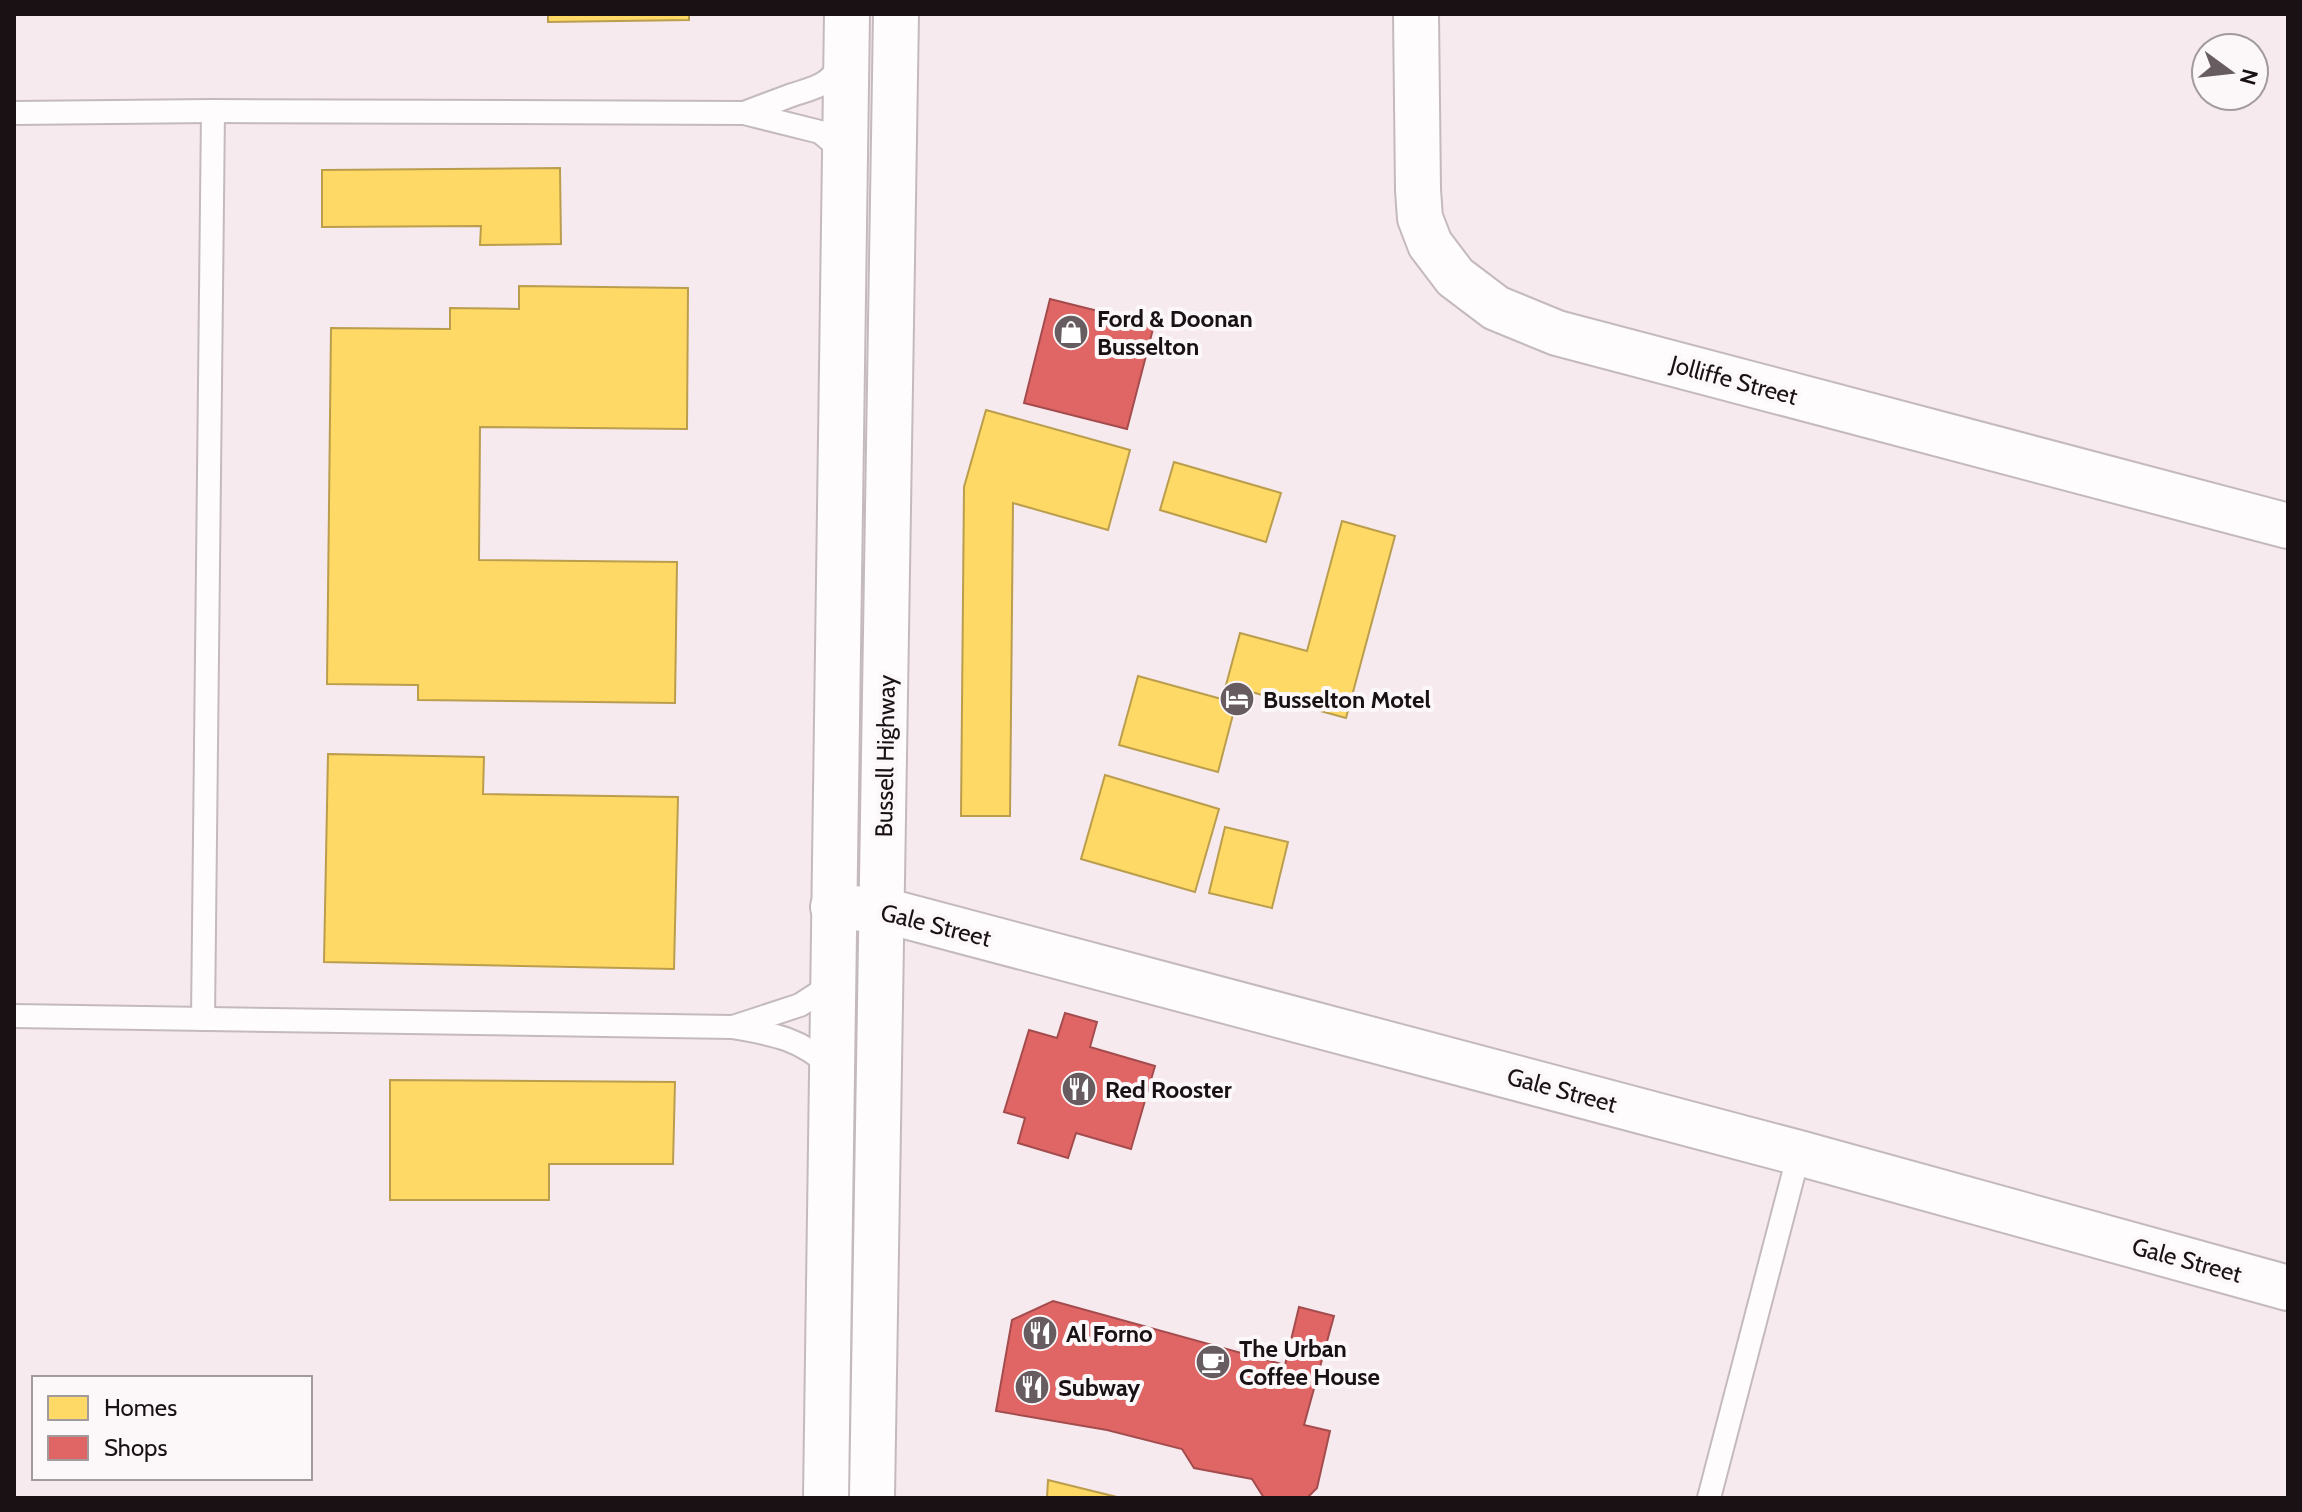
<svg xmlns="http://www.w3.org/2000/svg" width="2302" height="1512" viewBox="0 0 2302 1512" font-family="Cabin,sans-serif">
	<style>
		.homes { fill: #ffd966; stroke: #ba9d4d; stroke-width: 2 }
		.shops { fill: #e06666; stroke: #a44c4d; stroke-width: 2 }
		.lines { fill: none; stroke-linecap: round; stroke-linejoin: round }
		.service-casing { stroke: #c4babd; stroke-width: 26 }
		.minor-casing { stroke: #c4babd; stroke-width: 48 }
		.primary-casing { stroke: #c4babd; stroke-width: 48 }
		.service { stroke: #fefcfc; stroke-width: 22 }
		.minor { stroke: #fefcfc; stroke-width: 44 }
		.primary { stroke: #fefcfc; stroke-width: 44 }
		.labels { text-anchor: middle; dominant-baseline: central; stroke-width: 8; stroke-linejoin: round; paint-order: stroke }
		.poi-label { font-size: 24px; font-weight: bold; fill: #191114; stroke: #fcf7f9; text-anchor: start }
		.street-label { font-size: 24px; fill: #191114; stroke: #fcf7f9 }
	</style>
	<rect width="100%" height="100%" fill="#f7eaee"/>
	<g class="homes">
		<polygon points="548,14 689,14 689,20 548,22"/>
		<polygon points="560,168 561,244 480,245 481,226 322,227 322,170"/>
		<polygon points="519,286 688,288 687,429 480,427 479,560 677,562 675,703 418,700 418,685 327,684 331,328 450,329 450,308 519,309"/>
		<polygon points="986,410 1130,450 1108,530 1013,503 1010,816 961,816 964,487"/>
		<polygon points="1174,462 1281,493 1266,542 1160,510"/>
		<polygon points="1342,521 1395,536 1346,718 1226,685 1240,633 1307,651"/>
		<polygon points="1138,676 1236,703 1218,772 1119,745"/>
		<polygon points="328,754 484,757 483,794 678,797 674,969 324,962"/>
		<polygon points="1105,775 1219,809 1195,892 1081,859"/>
		<polygon points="1225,827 1288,842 1272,908 1209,893"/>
		<polygon points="390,1080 675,1082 673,1164 549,1164 549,1200 390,1200"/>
		<polygon points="1048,1480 1121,1498 1047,1498"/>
	</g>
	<g class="shops">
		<polygon points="1050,299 1154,325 1127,429 1024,403"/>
		<polygon points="1065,1013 1097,1022 1090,1047 1155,1066 1131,1149 1076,1133 1068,1158 1018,1143 1025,1118 1004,1112 1029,1030 1057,1038"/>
		<polygon points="1053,1301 1285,1365 1299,1307 1334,1316 1304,1425 1330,1431 1317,1488 1307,1498 1264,1498 1252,1479 1194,1468 1182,1449 1107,1430 996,1411 1012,1320"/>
	</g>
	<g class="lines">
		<defs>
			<g id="service">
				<polyline points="14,113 213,111 744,113 820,132 844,152"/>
				<path d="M744,113C760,107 776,101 792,95C817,87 828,86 843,62"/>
				<path d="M14,1016L732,1027C773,1034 800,1038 832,1068"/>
				<polyline points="203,1019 213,111"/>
				<polyline points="733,1027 800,1005 817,994 832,980"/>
				<polyline points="1709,1498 1799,1153"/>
			</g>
			<g id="minor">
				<polyline points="1416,14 1418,190 1420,218 1430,244 1455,277 1496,308 1557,333 2288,526"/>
				<polyline points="833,907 883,910 1799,1153 2288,1288"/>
			</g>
			<g id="primary">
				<polyline points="826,1498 847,14"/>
				<polyline points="872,1498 896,14"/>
			</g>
		</defs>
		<use href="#service" class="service-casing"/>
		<use href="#minor" class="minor-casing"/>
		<use href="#primary" class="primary-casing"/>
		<use href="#service" class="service"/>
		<use href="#minor" class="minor"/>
		<use href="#primary" class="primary"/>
	</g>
	<defs>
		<symbol id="shop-disc" viewBox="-11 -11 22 22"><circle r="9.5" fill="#675d60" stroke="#fcf7f9"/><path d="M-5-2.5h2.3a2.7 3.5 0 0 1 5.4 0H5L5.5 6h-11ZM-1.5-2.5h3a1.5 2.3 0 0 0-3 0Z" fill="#fff"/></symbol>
		<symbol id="hotel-disc" viewBox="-11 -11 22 22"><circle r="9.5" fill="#675d60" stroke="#fcf7f9"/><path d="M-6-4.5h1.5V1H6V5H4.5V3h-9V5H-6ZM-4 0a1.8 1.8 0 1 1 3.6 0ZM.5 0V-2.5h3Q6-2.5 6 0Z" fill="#fff"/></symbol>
		<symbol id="restaurant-disc" viewBox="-11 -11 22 22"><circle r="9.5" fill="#675d60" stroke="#fcf7f9"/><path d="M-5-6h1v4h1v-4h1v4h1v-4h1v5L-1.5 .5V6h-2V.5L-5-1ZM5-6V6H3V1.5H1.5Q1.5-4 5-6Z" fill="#fff"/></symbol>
		<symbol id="cafe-disc" viewBox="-11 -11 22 22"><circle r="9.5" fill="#675d60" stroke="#fcf7f9"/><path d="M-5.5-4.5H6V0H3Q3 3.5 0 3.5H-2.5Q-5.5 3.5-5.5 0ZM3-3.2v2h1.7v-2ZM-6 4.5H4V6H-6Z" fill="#fff"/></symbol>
	</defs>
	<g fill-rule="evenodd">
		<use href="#shop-disc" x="1051" y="312" width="40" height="40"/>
		<use href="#hotel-disc" x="1217" y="679" width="40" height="40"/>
		<use href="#restaurant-disc" x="1059" y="1069" width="40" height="40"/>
		<use href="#restaurant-disc" x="1020" y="1313" width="40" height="40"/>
		<use href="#cafe-disc" x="1193" y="1342" width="40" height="40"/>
		<use href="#restaurant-disc" x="1012" y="1367" width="40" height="40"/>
	</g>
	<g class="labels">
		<g class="poi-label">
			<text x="1097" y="318">Ford &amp; Doonan<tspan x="1097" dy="28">Busselton</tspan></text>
			<text x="1263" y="699">Busselton Motel</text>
			<text x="1105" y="1089">Red Rooster</text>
			<text x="1066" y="1333">Al Forno</text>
			<text x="1239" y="1348">The Urban<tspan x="1239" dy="28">Coffee House</tspan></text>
			<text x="1058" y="1387">Subway</text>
		</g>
		<g class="street-label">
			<text transform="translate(1734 380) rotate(15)">Jolliffe Street</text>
			<text transform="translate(885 756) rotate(-89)">Bussell Highway</text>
			<text transform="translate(936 925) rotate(14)">Gale Street</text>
			<text transform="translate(1562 1090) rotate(15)">Gale Street</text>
			<text transform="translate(2187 1260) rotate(15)">Gale Street</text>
		</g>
	</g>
	<rect width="2302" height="1512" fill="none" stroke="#191114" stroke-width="32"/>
	<rect x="32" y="1376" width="280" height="104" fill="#fcf7f9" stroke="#a19b9d" stroke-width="2"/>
	<rect x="48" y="1396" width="40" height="24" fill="#ffd966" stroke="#a19b9d" stroke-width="2"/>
	<text x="104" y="1416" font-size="24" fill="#191114">Homes</text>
	<rect x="48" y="1436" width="40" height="24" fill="#e06666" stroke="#a19b9d" stroke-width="2"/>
	<text x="104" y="1456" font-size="24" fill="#191114">Shops</text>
	<g transform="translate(2230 72) rotate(105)"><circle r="38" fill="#fcf7f9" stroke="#a19b9d" stroke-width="2"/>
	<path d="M0-6L14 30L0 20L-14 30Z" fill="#675d60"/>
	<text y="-12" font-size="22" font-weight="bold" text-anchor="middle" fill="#191114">N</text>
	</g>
</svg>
